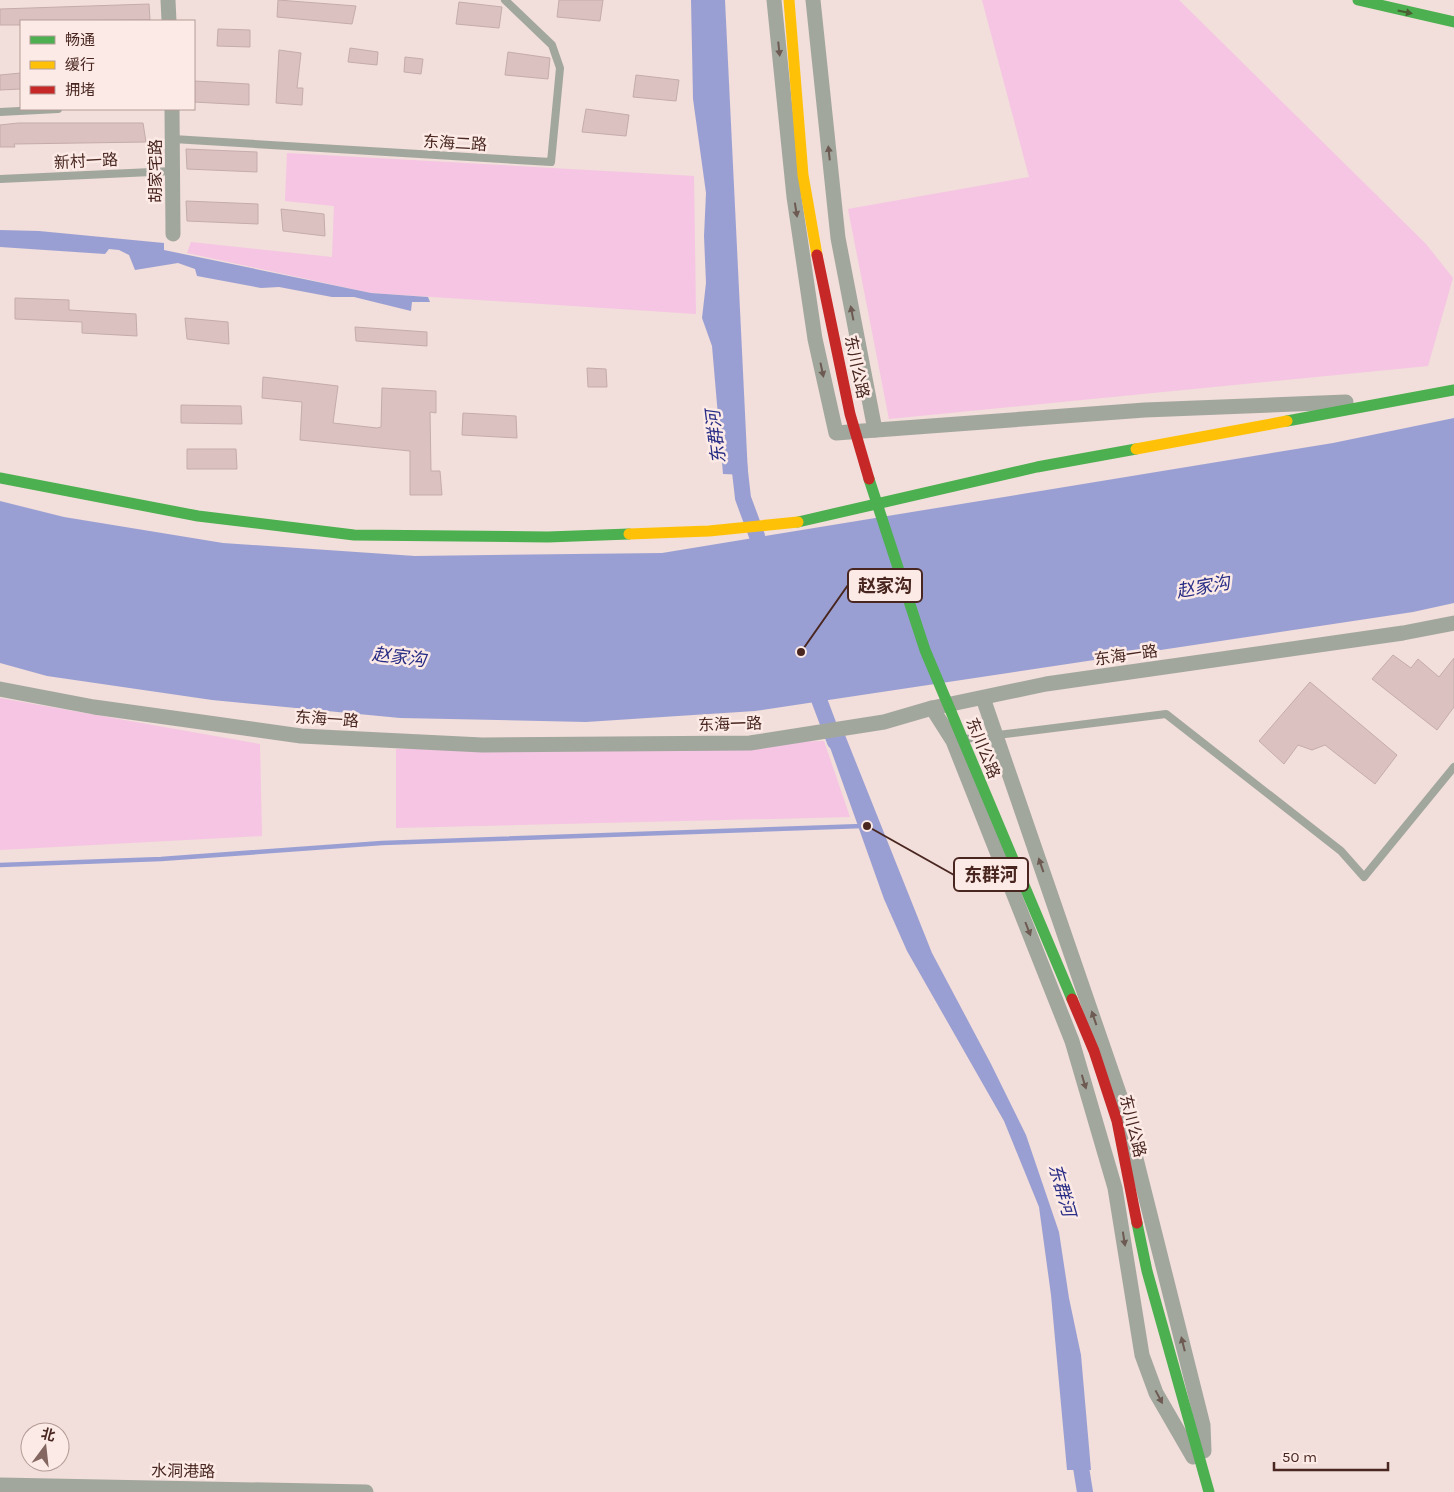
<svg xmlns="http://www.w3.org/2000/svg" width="1454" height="1492" viewBox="0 0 1454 1492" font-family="Karla,'Noto Sans SC',sans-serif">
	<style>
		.green { fill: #f5c5e3 }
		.water { fill: #9a9fd3 }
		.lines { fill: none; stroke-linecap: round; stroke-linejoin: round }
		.stream { stroke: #9a9fd3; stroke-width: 4.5 }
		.canal { stroke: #9a9fd3; stroke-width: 16 }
		.building { fill: #dcc1c1; stroke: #c5acac }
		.lane { stroke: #a2a79e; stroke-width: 8 }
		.street { stroke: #a2a79e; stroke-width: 15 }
		.fast { stroke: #4caf50; stroke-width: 11 }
		.slow { stroke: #ffc107; stroke-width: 11 }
		.jam { stroke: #c62828; stroke-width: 11 }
		.oneway { fill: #4a5d33 }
		.oneway2 { fill: #6d5a52 }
		.labels { text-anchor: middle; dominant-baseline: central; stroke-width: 5; stroke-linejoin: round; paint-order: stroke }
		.street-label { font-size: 16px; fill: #492720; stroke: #fceae6 }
		.water-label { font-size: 18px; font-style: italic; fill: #282d86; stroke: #fceae6 }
		.leader { fill: none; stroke: #492720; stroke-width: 2 }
		.callout-dot { fill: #492720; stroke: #fceae6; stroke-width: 2 }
		.callout { fill: #fceae6; stroke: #492720; stroke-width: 2 }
		.callout-label { font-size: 18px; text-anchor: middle; font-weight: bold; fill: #492720 }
	</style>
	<rect width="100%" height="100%" fill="#f2deda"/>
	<g class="green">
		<polygon points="982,0 1179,0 1426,244 1453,278 1428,366 889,419 848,209 1029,177"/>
		<polygon points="287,153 694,176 696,314 371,293 187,253 191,242 332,257 334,206 285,201"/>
		<polygon points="0,698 260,744 262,836 0,850"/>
		<polygon points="824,741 850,817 396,828 396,749"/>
	</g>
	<g class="water">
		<polygon points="691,0 725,0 748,475 723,474 712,346 702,318 706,283 704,236 706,193 693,99"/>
		<polygon points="0,230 39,231 164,243 164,250 371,293 428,297 430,302 412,302 411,311 354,297 332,297 279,287 261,288 197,276 195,269 178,263 135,270 129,255 119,250 109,249 105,254 0,247"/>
		<polygon points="1454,418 1454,603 1413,612 755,711 586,722 400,718 212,700 47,676 0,663 0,501 64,517 223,543 415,556 662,553 1333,443"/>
		<polygon points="845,735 932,953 991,1064 1026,1135 1059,1232 1069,1298 1081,1355 1091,1470 1067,1470 1051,1295 1039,1207 1004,1121 907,951 884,899 826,736"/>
	</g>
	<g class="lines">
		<polyline class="stream" points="0,865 161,859 382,843 863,826"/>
		<g class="canal">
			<polyline points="738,454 743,498 757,536"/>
			<polyline points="812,681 835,742"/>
			<polyline points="1078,1449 1085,1492"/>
		</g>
	</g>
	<g class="building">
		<polygon points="278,0 356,6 352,24 277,17"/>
		<polygon points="559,0 603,0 600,21 557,17"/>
		<polygon points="459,2 502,7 499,28 456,24"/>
		<polygon points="149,4 150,20 21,21 21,25 0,25 0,9"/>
		<polygon points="218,29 250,30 250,47 217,46"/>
		<polygon points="350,48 378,52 377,65 348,62"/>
		<polygon points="279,50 301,53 297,88 303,88 302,105 276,103"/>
		<polygon points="508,52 550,58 548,79 505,75"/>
		<polygon points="405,57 423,59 421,74 404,72"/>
		<polygon points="21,73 21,89 0,90 0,75"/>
		<polygon points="636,75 679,80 676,101 633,97"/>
		<polygon points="194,81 249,84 249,105 194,102"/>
		<polygon points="586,109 629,115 626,136 582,132"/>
		<polygon points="18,123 143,123 146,142 14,144 15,147 0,147 0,125"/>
		<polygon points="186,149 257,152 257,172 187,169"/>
		<polygon points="186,201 258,204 258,224 187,221"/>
		<polygon points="281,209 324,214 325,236 283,231"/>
		<polygon points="15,298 69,300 69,310 136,314 137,336 82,333 82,322 15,319"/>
		<polygon points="185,318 228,322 229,344 187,339"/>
		<polygon points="355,327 427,332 427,346 356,341"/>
		<polygon points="587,368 606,369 607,387 588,387"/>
		<polygon points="263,377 338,386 333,423 377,428 381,427 382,388 436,391 436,413 430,412 431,471 440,471 442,495 410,495 410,451 300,440 302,402 262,398"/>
		<polygon points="181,405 241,406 242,424 181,423"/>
		<polygon points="463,413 516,416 517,438 462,435"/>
		<polygon points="187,449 236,449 237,469 187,469"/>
		<polygon points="1393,655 1411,668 1418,659 1439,677 1454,658 1454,707 1437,730 1372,679"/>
		<polygon points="1310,682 1397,755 1375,784 1325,745 1312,750 1298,745 1284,764 1259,741"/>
	</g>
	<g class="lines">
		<g class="lane">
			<polyline points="0,112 58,109"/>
			<polyline points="173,139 551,162 560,68 552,45 505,0"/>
			<polyline points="0,179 173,171"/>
			<polyline points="965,739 1166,714 1341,851 1364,877 1454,767"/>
		</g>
		<g class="street">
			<polyline points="168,0 169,21"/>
			<polyline points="774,0 794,197 815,339 836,433 1145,410 1346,402"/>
			<polyline points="813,0 838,238 875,430"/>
			<polyline points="172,109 173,234"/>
			<polyline points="0,689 94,707 301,736 482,745 750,743 884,722 932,708 1046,684 1403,633 1454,623"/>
			<polyline points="983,698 1121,1099 1203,1425 1204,1451"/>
			<polyline points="932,708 953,741 1072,1041 1115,1188 1142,1355 1156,1393 1193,1457"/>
			<polyline points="0,1485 366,1492"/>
		</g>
		<g class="fast">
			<polyline points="1358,0 1454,22"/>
			<polyline points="1287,421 1454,390"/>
			<polyline points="0,478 198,516 354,535 548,537 629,534"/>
			<polyline points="869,479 925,650 1072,999"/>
			<polyline points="798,522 1037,467 1136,449"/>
			<polyline points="1137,1223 1147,1271 1209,1492"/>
		</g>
		<g class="slow">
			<polyline points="789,0 803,175 817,255"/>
			<polyline points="1136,449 1287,421"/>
			<polyline points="629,534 709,531 798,522"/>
		</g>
		<g class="jam">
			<polyline points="817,255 850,414 869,479"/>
			<polyline points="1072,999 1094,1051 1117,1121 1137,1223"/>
		</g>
	</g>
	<defs><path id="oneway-solid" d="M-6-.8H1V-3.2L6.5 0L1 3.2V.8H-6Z" transform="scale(1.25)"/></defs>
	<use class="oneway" href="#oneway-solid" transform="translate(1405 12) rotate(12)"/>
	<g class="oneway2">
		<use href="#oneway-solid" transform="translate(779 49) rotate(84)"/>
		<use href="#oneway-solid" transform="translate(829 153) rotate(-96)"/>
		<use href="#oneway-solid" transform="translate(796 210) rotate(81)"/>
		<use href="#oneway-solid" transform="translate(852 313) rotate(-101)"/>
		<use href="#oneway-solid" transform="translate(822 370) rotate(78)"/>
		<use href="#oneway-solid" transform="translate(1041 865) rotate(-109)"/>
		<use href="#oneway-solid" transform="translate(1028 929) rotate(69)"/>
		<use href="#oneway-solid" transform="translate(1094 1018) rotate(-109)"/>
		<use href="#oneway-solid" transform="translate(1084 1082) rotate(73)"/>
		<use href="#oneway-solid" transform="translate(1124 1239) rotate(81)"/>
		<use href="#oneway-solid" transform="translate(1183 1344) rotate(-104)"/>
		<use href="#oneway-solid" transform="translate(1159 1397) rotate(62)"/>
	</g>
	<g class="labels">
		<g class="street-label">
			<text transform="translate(455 143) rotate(3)">东海二路</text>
			<text transform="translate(86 161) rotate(-3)">新村一路</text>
			<text transform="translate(155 171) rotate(-90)">胡家宅路</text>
			<text transform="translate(857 367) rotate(78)">东川公路</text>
			<text transform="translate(1126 655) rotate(-8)">东海一路</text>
			<text transform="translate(327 719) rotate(4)">东海一路</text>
			<text transform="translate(730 724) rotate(-2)">东海一路</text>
			<text transform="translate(983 748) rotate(68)">东川公路</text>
			<text transform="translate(1133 1126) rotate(76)">东川公路</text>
			<text transform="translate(183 1471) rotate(1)">水洞港路</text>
		</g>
		<g class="water-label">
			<text transform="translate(716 437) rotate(-97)">东群河</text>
			<text transform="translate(1203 587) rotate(-10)">赵家沟</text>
			<text transform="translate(399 657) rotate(7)">赵家沟</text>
			<text transform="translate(1062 1190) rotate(74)">东群河</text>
		</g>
	</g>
	<path class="leader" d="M801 652L848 585M867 826L954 875"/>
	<g class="callout-dot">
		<circle cx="801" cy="652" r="5"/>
		<circle cx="867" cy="826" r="5"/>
	</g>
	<g class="callout">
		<rect x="848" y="569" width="74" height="33" rx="5"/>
		<rect x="954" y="858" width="74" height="33" rx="5"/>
	</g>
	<g class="callout-label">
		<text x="885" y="592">赵家沟</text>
		<text x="991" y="881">东群河</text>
	</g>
	<rect x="20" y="20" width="175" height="90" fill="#fceae6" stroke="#b49c97"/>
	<rect x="30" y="36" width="25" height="8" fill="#4caf50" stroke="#b49c97"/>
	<text x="65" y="45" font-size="15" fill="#492720">畅通</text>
	<rect x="30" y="61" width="25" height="8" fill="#ffc107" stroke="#b49c97"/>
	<text x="65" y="70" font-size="15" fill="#492720">缓行</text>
	<rect x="30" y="86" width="25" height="8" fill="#c62828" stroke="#b49c97"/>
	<text x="65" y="95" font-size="15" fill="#492720">拥堵</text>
	<g transform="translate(45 1447) rotate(15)"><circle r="24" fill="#fceae6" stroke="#b49c97"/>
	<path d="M0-4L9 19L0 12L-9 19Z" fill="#846761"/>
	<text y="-8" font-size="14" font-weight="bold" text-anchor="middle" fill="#492720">北</text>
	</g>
	<path d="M1274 1462v8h114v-8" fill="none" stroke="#492720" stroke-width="2.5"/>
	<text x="1282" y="1462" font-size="15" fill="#492720" stroke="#fceae6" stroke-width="4" paint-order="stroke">50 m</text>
</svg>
